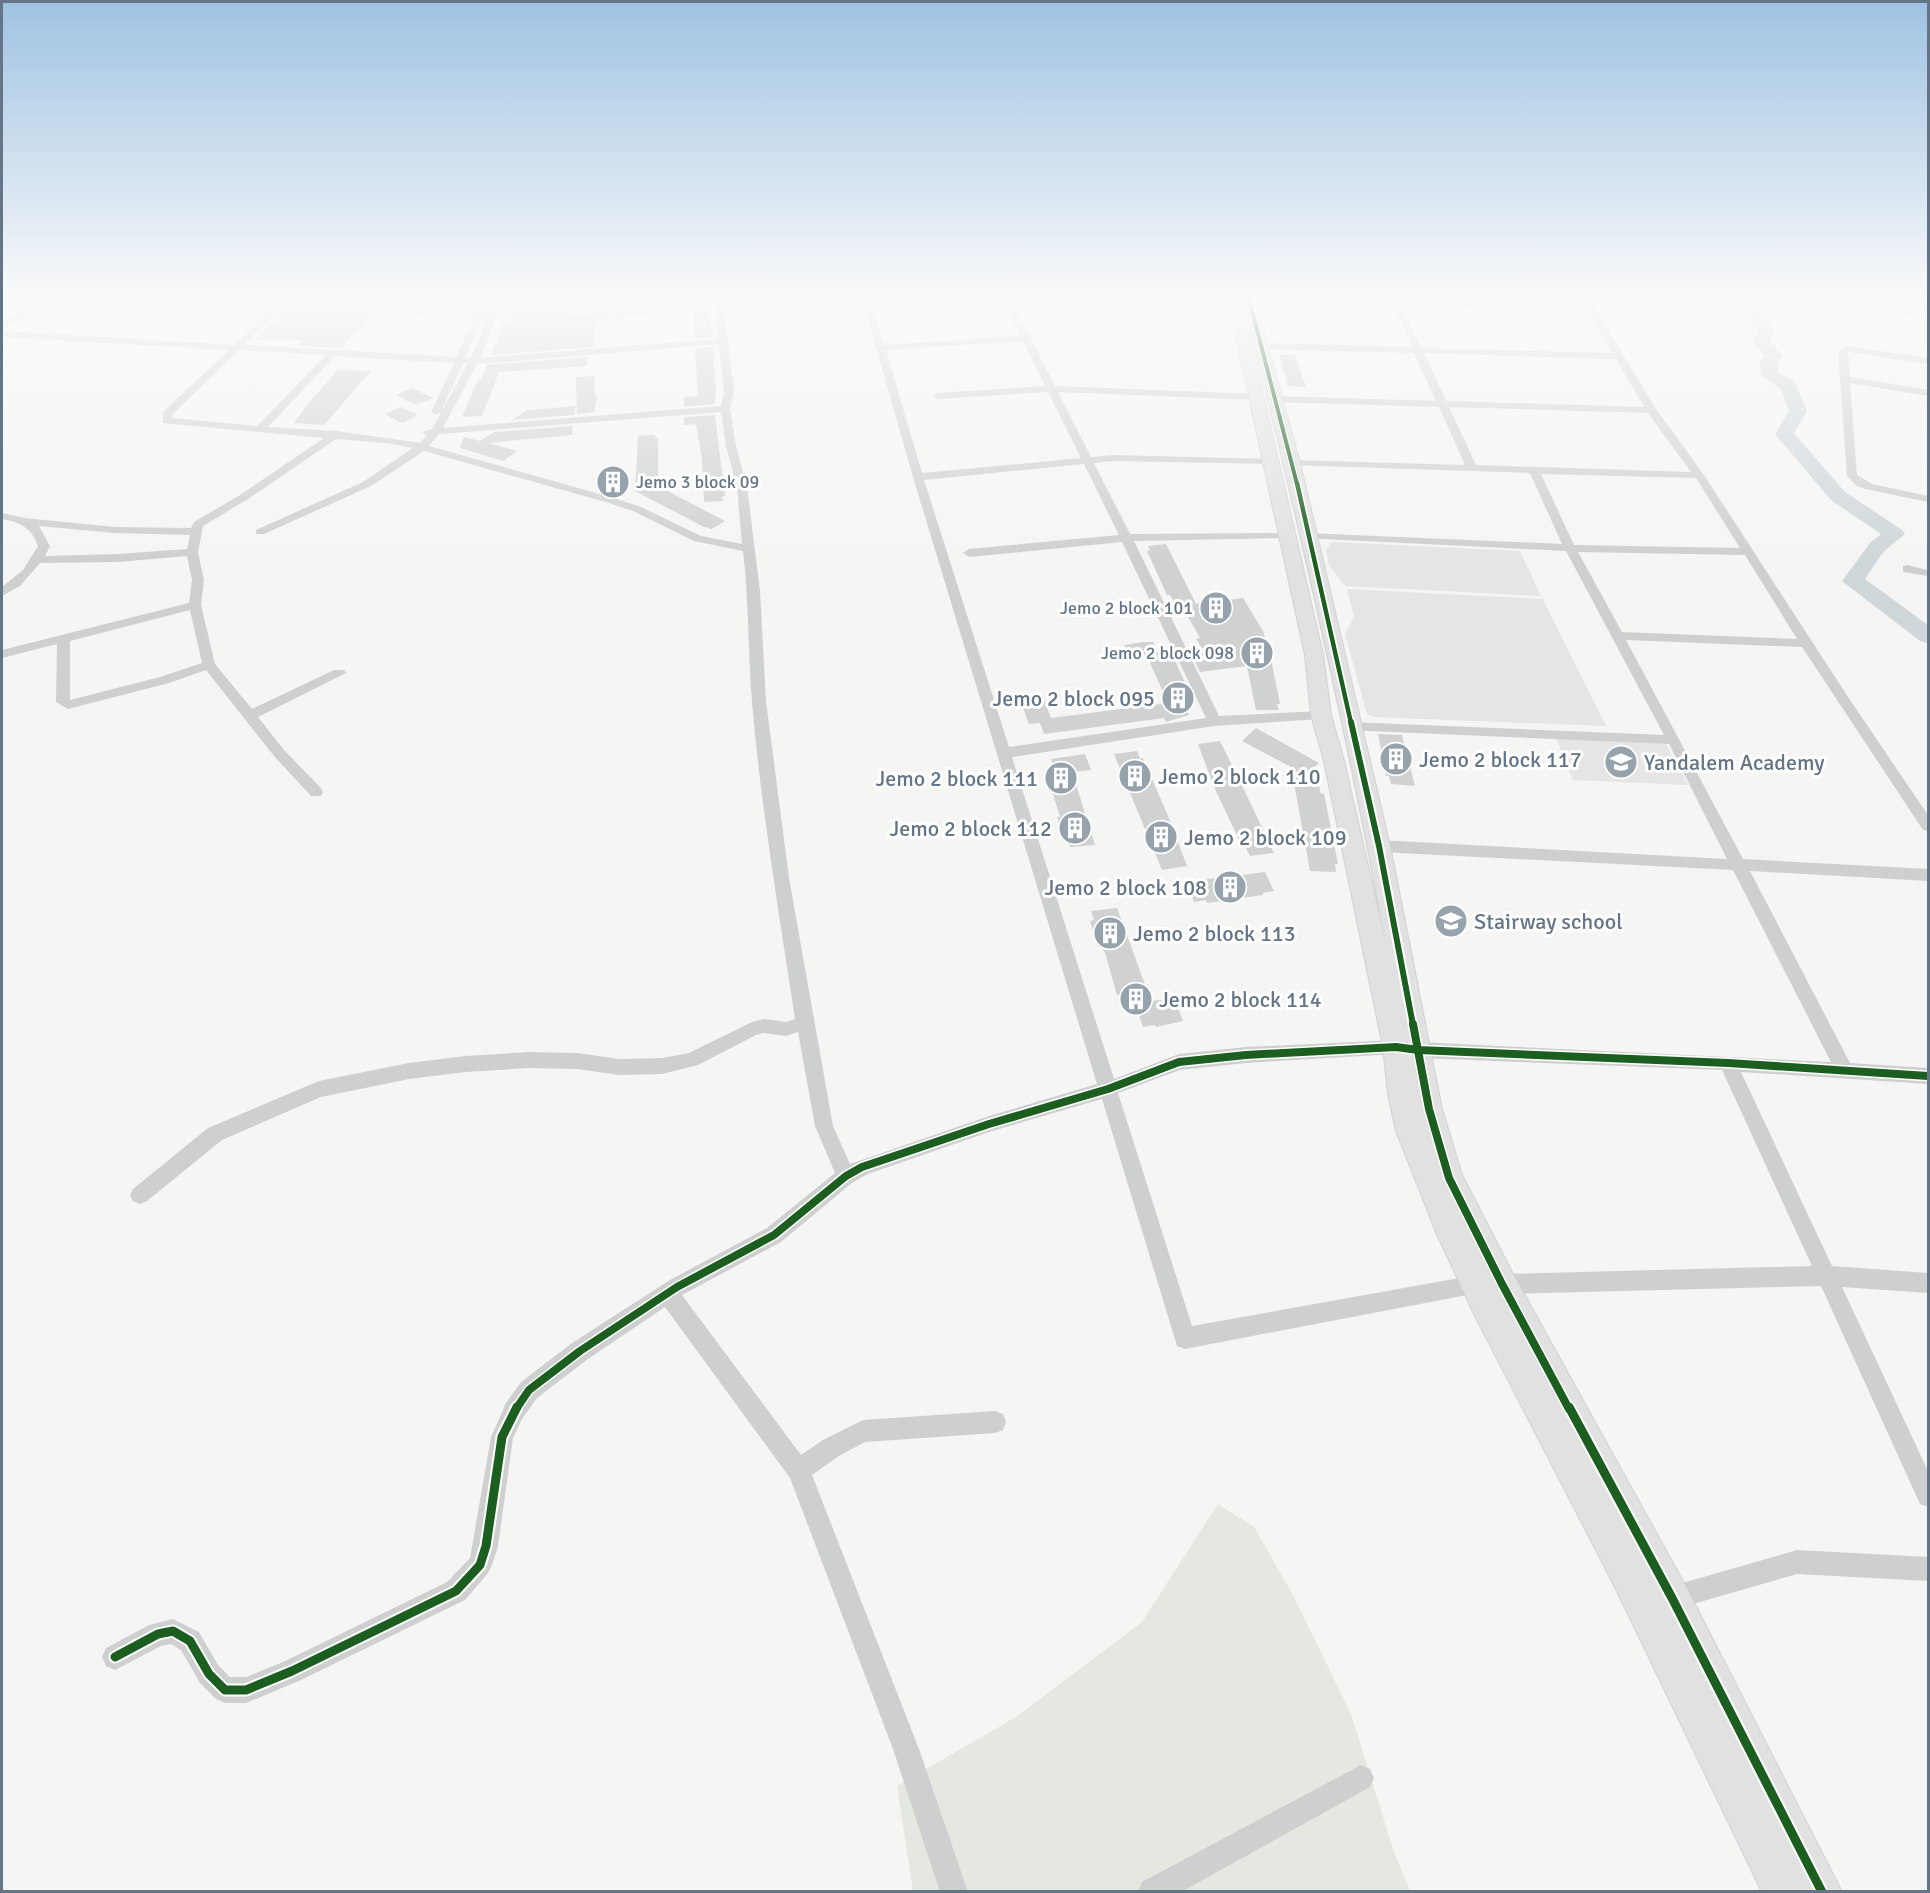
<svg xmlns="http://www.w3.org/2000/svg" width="1930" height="1893" viewBox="0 0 1930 1893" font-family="Signika,sans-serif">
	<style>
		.built { fill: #e4e5e4 }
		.green { fill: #e4e8e1 }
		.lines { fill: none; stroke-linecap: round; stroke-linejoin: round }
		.river { fill: #cfd7da; fill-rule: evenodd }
		.building { fill: #d0d1d1 }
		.secondary-casing { stroke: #d0d2d3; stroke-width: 2 }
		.primary-casing { stroke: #d0d2d2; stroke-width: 2 }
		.street { fill: #ced0d0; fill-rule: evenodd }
		.secondary { fill: #e1e1e2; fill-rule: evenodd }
		.primary { fill: #e1e1e2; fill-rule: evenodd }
		.cycleway-far4-casing { stroke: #fff; stroke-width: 6 }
		.cycleway-far3-casing { stroke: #fff; stroke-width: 8 }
		.cycleway-far2-casing { stroke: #fff; stroke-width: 10 }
		.cycleway-far1-casing { stroke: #fff; stroke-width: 11 }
		.cycleway-casing { stroke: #fff; stroke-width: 13 }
		.cycleway-far4 { stroke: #1b5e20; stroke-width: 4 }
		.cycleway-far3 { stroke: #1b5e20; stroke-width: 4.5 }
		.cycleway-far2 { stroke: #1b5e20; stroke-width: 6 }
		.cycleway-far1 { stroke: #1b5e20; stroke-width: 8 }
		.cycleway { stroke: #1b5e20; stroke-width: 9 }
		.labels { text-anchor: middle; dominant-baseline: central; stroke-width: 6; stroke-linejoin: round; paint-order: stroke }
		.far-poi-label { font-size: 18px; fill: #637586; stroke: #fff; text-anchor: end }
		.poi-label { font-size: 22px; fill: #637586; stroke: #fff; text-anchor: start }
	</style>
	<rect width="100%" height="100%" fill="#f5f5f3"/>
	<g class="built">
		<polygon points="1332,542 1520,551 1541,596 1345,586 1329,565 1326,549"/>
		<polygon points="1347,589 1543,599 1606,726 1374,717 1367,714 1345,634 1354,617"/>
		<polygon points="1556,738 1666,744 1688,785 1573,780"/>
	</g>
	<polygon class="green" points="1218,1504 1254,1527 1293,1595 1351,1714 1394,1852 1410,1891 913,1891 897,1786 1016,1717 1142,1622"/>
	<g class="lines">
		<polygon class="river" points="1722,295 1740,295 1769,321 1774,332 1770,341 1783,356 1778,363 1778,372 1795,382 1807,411 1794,433 1845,492 1902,530 1905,534 1884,551 1865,579 1928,625 1928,643 1920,641 1842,581 1870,543 1881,534 1831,500 1775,434 1789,411 1781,389 1761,374 1760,362 1765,356 1753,342 1758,332 1756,326"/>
	</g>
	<g class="building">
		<polygon points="522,295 647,295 647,296 518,304"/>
		<polygon points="707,306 710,309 712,337 695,339 694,307"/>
		<polygon points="287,309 374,313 341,348 298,346 304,340 255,340"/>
		<polygon points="648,309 648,315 596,319 593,347 491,355 504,322 509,322 512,317"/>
		<polygon points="713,347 716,391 715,404 684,407 684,397 698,396 695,348"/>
		<polygon points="1279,355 1295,355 1306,387 1288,386"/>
		<polygon points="588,357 587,366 499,372 482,416 462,417 477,382 482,378 487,365"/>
		<polygon points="338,370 371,371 324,425 294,423 311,400"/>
		<polygon points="594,376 595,396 597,396 594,412 577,414 576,377"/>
		<polygon points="412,388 433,398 416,405 396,395"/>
		<polygon points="576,406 574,415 512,420 528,410"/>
		<polygon points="401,407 418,415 402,423 385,414"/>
		<polygon points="715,415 725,496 722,496 723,501 704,502 702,459 696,424 684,425 684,417"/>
		<polygon points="573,426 572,435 488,443 517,451 503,461 460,448 464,437 480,441 494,432"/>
		<polygon points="655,435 655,438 658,438 658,486 725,521 712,529 704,527 635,491 638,436"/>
		<polygon points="1166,544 1196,604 1243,598 1263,631 1265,638 1267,639 1280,704 1277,704 1279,710 1256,710 1247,666 1200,672 1189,649 1201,647 1196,639 1200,638 1178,599 1173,600 1170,595 1167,595 1147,551 1150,551 1148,546"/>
		<polygon points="1144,642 1153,642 1157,652 1171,651 1190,694 1188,694 1193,704 1184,705 1189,715 1166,722 1164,718 1044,734 1040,723 1029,724 1020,700 1043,697 1051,718 1168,703 1147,656 1130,658 1124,645"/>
		<polygon points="1256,728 1319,763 1297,785 1319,786 1321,794 1324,793 1338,864 1335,864 1336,872 1310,871 1291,767 1242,741"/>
		<polygon points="1378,734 1402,735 1415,786 1391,784 1389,776 1386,776"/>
		<polygon points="1220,741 1248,798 1274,853 1250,856 1246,848 1243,848 1214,787 1198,744"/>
		<polygon points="1137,751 1140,759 1143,758 1168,816 1187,866 1162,870 1114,754"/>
		<polygon points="1085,754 1091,770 1072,772 1095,845 1070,847 1067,839 1064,840 1057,817 1060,817 1046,771 1055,770 1051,759"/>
		<polygon points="1265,872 1274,891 1262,893 1263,895 1207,903 1206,900 1194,902 1186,882"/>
		<polygon points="1117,908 1151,1001 1174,998 1183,1021 1156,1027 1155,1025 1143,1027 1137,1009 1124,1011 1119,995 1117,995 1106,956 1102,946 1098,947 1090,921 1094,920 1091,911"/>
	</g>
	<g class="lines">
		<defs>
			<g id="secondary">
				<polygon points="148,295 228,295 480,309 701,295 722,295 724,298 718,302 480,317 154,299"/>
				<path d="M1242,295H1254L1300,463L1390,846L1442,1109L1462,1175L1513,1274L1685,1585L1842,1892H1762L1614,1585L1474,1314L1436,1232L1396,1131L1388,1094L1383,1047L1324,761L1311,715L1305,655L1235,333L1242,329L1249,333L1323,655L1331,715L1344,761L1386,944C1346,726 1296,510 1242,295Z"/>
			</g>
			<polygon id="primary" points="1832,295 1860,295 1928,310 1928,318 1839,299"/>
		</defs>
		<use href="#secondary" class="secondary-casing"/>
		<use href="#primary" class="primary-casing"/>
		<g class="street">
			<polygon points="58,295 70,295 2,327 2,321"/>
			<polygon points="361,295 370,295 361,303 357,300"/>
			<path d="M485,295H493L465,358H471L498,295H506L480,358L718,339L714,295H722L734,391L730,409L736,446L747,487L760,591L766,701L789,878L833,1126L850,1164L989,1116L1097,1084L913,477L861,295H869L884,345L1020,336L1001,295H1009L1055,386L1256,394L1261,397L1256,400L1058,392L1091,457L1113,455L1276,459L1277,461L1272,464L1113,461L1094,463L1130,534L1290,533V537L1286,538L1134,541L1219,716L1321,711L1328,715L1321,719L1214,726L1012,757L1114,1079L1179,1054L1246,1047L1396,1040L1418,1042L1831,1062L1733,870L1379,852L1374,850L1371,846L1374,842L1379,840L1727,859L1669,744L1345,730L1343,727L1350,722L1664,735L1566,551L1303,538V534L1307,533L1562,544L1530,473L1288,465L1287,463L1292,460L1465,465L1439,407L1276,402L1271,399L1276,396L1436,401L1414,353L1261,349L1256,346L1261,343L1412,347L1393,306L1249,302L1245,299L1249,296L1391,301L1389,295H1397L1400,301L1585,306L1579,295H1587L1656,409L1704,475L1848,697L1928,815V831L1923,830L1802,647L1626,640L1743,859L1928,869V881L1750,871L1850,1063L1928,1068V1084L1741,1072L1832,1266L1928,1273V1293L1842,1287L1928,1471V1507L1920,1504L1821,1286L1502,1294L1495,1291L1492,1284L1495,1277L1502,1274L1812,1266L1722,1070L1418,1058L1396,1054L1246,1063L1180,1070L1118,1093L1192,1326L1476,1275L1483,1278L1486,1285L1483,1292L1185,1349L1177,1346L1102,1099L989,1132L868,1174L853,1182L781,1242L682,1295L801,1455L823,1440L863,1420L995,1411L1003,1414L1006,1422L1003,1430L995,1433L865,1442L839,1456L812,1475L919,1749L968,1892H940L893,1749L790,1478L665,1307L588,1359L537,1398L522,1419L513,1438L498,1546L492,1565L488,1573L465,1600L301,1680L246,1703H225L216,1699L200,1683L181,1650L171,1644L161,1646L115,1670L106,1666L102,1657L106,1648L149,1625L173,1619L199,1632L218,1665L230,1677H246L283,1662L447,1582L470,1558L491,1437L506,1403L521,1382L572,1343L670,1280L767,1228L835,1173L815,1126L798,1032L786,1036L764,1033L756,1035L698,1065L662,1074L619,1075L577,1069L528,1068L466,1072L409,1079L321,1097L222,1140L147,1201L140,1204L133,1201L130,1195L133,1189L208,1128L319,1081L409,1063L466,1056L528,1052L577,1053L619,1059L662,1058L689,1053L752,1022L764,1019L786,1022L795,1019C779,913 761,808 752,702C748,652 749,602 743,551L694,541L633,511L609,503L424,451L371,486L264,534H256V530L363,482L413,448L387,443L336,439L248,499L203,526L198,552L204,580L201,605L215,664L252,709L334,670H344L346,673L258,717L284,750L321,788L323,792L321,796H311L274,756L206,670L169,683L68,709L56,702L57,644L2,658V650L189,603L192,580L187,556L118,562L40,563L20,586L2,596V587L23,570L38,546C31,527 21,523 2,519V513L25,518L115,527L191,528L194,522L240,495L324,438L163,423V412L229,350L2,337V331L234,345L284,299L288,302L287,304L244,345L456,357ZM1402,306L1588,312L1613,353L1421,348ZM1023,341L1045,386L937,393L932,396L937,399L1048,392L1081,458L922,473L886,350ZM719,344L724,391L721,406L443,428L477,364ZM239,350L326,355L257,426L172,418V415ZM1424,353L1616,359L1644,407L1446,401ZM335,356L454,363L431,412L436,415L441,412L463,363H468L432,429L422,432L427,435L420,443L336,431L268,427ZM1449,407L1648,413L1691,472L1476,465ZM721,412L726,446L737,487L742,544L701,536L641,507L617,499L429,446L439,434ZM1084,464L1119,535L969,549L963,553L969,557L1122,542L1206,718L1009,747L924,480ZM1541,474L1696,478L1740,548L1574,545ZM39,526L115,533L190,535L187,549L118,554L45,556L50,546ZM1578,552L1745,555L1797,639L1622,632ZM190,610L202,663L160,677L70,700V641Z"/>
			<polygon points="904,295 948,295 944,298 888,302 884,299"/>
			<polygon points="1125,295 1235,297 1239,300 1235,303 1129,298"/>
			<polygon points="1846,346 1928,358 1928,364 1848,352 1850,377 1928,390 1928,396 1850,383 1857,475 1872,484 1928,496 1928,502 1865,489 1857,486 1847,476 1838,351"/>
			<polygon points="1907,565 1928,570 1928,576 1903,572 1903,566"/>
			<polygon points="1797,1550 1928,1557 1928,1581 1797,1574 1672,1610 1663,1607 1660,1598 1663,1589 1672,1586"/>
			<polygon points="1361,1765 1370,1769 1374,1778 1370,1787 1181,1892 1138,1892 1142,1882"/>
		</g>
		<use href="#secondary" class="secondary"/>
		<use href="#primary" class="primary"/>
		<defs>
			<polyline id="cycleway-far4" points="1248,295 1297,484"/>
			<polyline id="cycleway-far3" points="1297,483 1351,723"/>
			<polyline id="cycleway-far2" points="1351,722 1379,846 1413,1025"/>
			<g id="cycleway-far1">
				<polyline points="1413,1024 1429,1109 1449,1178 1502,1284 1569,1409"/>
				<polyline points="516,1409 529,1390 580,1351 677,1287 774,1235 846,1176 862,1167 989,1124 1108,1089 1179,1062 1246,1055 1396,1047 1418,1050 1728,1063 1928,1076"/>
			</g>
			<g id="cycleway">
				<polyline points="1569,1407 1672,1598 1822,1892"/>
				<polyline points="115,1657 158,1634 173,1631 190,1641 209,1674 225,1690 246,1690 292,1671 456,1591 480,1565 486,1546 502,1437 517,1407"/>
			</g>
		</defs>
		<use href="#cycleway-far4" class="cycleway-far4-casing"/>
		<use href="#cycleway-far3" class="cycleway-far3-casing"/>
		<use href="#cycleway-far2" class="cycleway-far2-casing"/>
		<use href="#cycleway-far1" class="cycleway-far1-casing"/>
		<use href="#cycleway" class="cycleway-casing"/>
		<use href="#cycleway-far4" class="cycleway-far4"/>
		<use href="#cycleway-far3" class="cycleway-far3"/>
		<use href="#cycleway-far2" class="cycleway-far2"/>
		<use href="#cycleway-far1" class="cycleway-far1"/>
		<use href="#cycleway" class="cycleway"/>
	</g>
	<linearGradient id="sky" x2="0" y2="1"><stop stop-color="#9ec2e2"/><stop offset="0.53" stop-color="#fafafa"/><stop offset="1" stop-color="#fafafa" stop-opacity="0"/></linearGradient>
	<rect width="1930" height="560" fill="url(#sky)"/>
	<defs>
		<symbol id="building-disc" viewBox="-11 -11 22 22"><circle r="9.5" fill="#96a2ac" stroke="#fff"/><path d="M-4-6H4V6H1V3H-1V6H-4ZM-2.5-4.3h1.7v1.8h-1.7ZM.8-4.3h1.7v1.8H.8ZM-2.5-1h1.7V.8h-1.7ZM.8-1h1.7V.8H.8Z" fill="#fff"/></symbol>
		<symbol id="school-disc" viewBox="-11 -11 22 22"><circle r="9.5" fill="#96a2ac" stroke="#fff"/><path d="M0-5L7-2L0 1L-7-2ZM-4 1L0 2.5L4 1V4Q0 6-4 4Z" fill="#fff"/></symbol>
	</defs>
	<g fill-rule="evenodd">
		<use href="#building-disc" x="594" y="463" width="38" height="38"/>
		<use href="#building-disc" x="1197" y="589" width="38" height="38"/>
		<use href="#building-disc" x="1238" y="634" width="38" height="38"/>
		<use href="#building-disc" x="1159" y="679" width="38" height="38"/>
		<use href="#building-disc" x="1377" y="740" width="38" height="38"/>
		<use href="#school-disc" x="1602" y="743" width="38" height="38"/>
		<use href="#building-disc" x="1116" y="757" width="38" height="38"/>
		<use href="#building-disc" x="1042" y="759" width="38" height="38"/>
		<use href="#building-disc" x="1056" y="809" width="38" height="38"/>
		<use href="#building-disc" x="1142" y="818" width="38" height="38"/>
		<use href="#building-disc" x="1211" y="868" width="38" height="38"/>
		<use href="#school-disc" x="1432" y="902" width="38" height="38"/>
		<use href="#building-disc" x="1091" y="914" width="38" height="38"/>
		<use href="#building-disc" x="1117" y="980" width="38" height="38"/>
	</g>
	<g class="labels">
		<g class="far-poi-label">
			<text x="636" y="482" text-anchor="start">Jemo 3 block 09</text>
			<text x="1193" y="608">Jemo 2 block 101</text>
			<text x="1234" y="653">Jemo 2 block 098</text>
		</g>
		<g class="poi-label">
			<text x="1155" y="698" text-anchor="end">Jemo 2 block 095</text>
			<text x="1419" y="759">Jemo 2 block 117</text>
			<text x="1644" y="762">Yandalem Academy</text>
			<text x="1158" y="776">Jemo 2 block 110</text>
			<text x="1038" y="778" text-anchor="end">Jemo 2 block 111</text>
			<text x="1052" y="828" text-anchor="end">Jemo 2 block 112</text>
			<text x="1184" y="837">Jemo 2 block 109</text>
			<text x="1207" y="887" text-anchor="end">Jemo 2 block 108</text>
			<text x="1474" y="921">Stairway school</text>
			<text x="1133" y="933">Jemo 2 block 113</text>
			<text x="1159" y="999">Jemo 2 block 114</text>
		</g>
	</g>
	<rect width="1930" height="1893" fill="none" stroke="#637586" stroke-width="6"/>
</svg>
